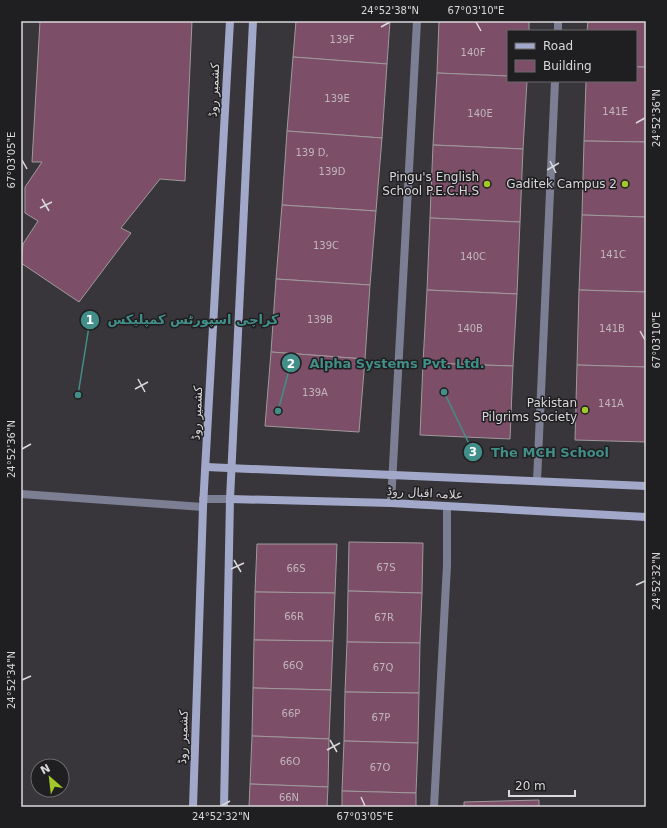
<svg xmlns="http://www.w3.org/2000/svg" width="667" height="828" viewBox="0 0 667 828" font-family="'DejaVu Sans','Noto Sans Arabic',sans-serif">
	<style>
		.building { fill: #7c4e67; stroke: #9f9a9c }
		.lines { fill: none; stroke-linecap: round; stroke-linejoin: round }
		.service { stroke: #7c7f94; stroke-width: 8 }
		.minor { stroke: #7c7f94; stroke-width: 8 }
		.tertiary { stroke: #7c7f94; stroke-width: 8 }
		.secondary { stroke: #a2a8c9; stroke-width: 8 }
		.ticks { fill: none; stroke: #dad8da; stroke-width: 1.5 }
		.poi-dot { fill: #a1c92a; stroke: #1f1e20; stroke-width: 1.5 }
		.labels { text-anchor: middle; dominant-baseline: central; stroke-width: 3; stroke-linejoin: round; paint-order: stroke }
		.number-label { font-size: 10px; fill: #c2b6bd }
		.street-label { font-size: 12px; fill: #dad8da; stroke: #1f1e20 }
		.poi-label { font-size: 12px; fill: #dad8da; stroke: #1f1e20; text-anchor: end }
		.leader { fill: none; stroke: #428e89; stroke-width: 1.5 }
		.callout-dot { fill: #428e89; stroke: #1f1e20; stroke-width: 1.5 }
		.mark-label { font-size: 12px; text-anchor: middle; font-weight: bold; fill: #fff }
		.callout-label { font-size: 13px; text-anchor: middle; font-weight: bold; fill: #428e89; stroke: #1f1e20; stroke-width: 3; stroke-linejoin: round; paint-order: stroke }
		.neatline { fill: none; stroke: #dad8da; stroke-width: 1.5 }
		.ticks-label { font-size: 10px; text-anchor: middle; fill: #dad8da }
	</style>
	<rect width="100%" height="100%" fill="#38363a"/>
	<g class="building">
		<polygon points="40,21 192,21 185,181 160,179 121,228 131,233 79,302 21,263 23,244 38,221 25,213 25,187 42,162 32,162"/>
		<polygon points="296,21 390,21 387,64 293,57"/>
		<polygon points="439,21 529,21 529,31 508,31 508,76 437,73"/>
		<polygon points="588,21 646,21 646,67 636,67 636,31 587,31"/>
		<polygon points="293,57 387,64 382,138 287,131"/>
		<polygon points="636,67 646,67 646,142 584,141 586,81 636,81"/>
		<polygon points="437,73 508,76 508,81 527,81 523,149 433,145"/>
		<polygon points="287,131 382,138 376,211 282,205"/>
		<polygon points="584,141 646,142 646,217 582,215"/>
		<polygon points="433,145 523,149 520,222 430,218"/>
		<polygon points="282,205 376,211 370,285 276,279"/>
		<polygon points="582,215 646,217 646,292 579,290"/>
		<polygon points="430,218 520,222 517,294 427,290"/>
		<polygon points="276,279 370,285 365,359 271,352"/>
		<polygon points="427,290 517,294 513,366 423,363"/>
		<polygon points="579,290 646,292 646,367 577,365"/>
		<polygon points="271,352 365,359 359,432 265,426"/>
		<polygon points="423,363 513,366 510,439 420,435"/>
		<polygon points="577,365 646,367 646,442 575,440"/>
		<polygon points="349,542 423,543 422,593 348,591"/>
		<polygon points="257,544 337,544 335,593 255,592"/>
		<polygon points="348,591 422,593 420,643 347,642"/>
		<polygon points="255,592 335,593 333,641 254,640"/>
		<polygon points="254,640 333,641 331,690 253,688"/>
		<polygon points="347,642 420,643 419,693 345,692"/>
		<polygon points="253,688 331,690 329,739 252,736"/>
		<polygon points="345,692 419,693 418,743 344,741"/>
		<polygon points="252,736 329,739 328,787 250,784"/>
		<polygon points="344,741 418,743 416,793 342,791"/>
		<polygon points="250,784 328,787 327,807 249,807"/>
		<polygon points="342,791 416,793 416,807 342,807"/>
		<polygon points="539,800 539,807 464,807 464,802"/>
	</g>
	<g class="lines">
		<polyline class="service" points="21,494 203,507"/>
		<g class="minor">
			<polyline points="558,31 558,21"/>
			<polyline points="537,481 555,81"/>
			<polyline points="391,503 417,21"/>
			<polyline points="434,807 447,565 447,506"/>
		</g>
		<polyline class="tertiary" points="203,499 230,499"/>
		<g class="secondary">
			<polyline points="206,467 646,486"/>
			<polyline points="230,499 391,503 646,517"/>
			<polyline points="193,807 203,507 230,21"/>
			<polyline points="224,807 230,499 253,21"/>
		</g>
	</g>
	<path class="ticks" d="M476,22L481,31M381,27L390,22M636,123L645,118M22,160L27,169M550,161L556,173M547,170L559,163M42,199L49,211M40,208L52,202M640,331L645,340M138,379L145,392M135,389L148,382M22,449L31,444M234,560L241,572M231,569L244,563M636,585L645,581M22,680L31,676M330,740L337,752M327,750L340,743M361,797L365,806M221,806L230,801"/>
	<g class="poi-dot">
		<circle cx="487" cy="184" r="4"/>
		<circle cx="625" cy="184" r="4"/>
		<circle cx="585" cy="410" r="4"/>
	</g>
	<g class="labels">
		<g class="number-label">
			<text x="342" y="39">139F</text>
			<text x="473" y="52">140F</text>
			<text x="337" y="98">139E</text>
			<text x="615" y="111">141E</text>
			<text x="480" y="113">140E</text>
			<text x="312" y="152">139 D,</text>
			<text x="332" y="171">139D</text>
			<text x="326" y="245">139C</text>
			<text x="613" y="254">141C</text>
			<text x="473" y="256">140C</text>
			<text x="320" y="319">139B</text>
			<text x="470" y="328">140B</text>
			<text x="612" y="328">141B</text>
			<text x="315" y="392">139A</text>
			<text x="611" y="403">141A</text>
			<text x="386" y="567">67S</text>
			<text x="296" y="568">66S</text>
			<text x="294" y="616">66R</text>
			<text x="384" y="617">67R</text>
			<text x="293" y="665">66Q</text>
			<text x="383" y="667">67Q</text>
			<text x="291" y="713">66P</text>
			<text x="381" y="717">67P</text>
			<text x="290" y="761">66O</text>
			<text x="380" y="767">67O</text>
			<text x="289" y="797">66N</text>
		</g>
		<g class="street-label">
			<text transform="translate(214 90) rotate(-87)">کشمیر روڈ</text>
			<text transform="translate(197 413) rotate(-87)">کشمیر روڈ</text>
			<text transform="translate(425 493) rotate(3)">علامہ اقبال روڈ</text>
			<text transform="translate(183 737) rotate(-88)">کشمیر روڈ</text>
		</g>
		<g class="poi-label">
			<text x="479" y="177">Pingu's English<tspan x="479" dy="14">School P.E.C.H.S</tspan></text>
			<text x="617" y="184">Gaditek Campus 2</text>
			<text x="577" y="403">Pakistan<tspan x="577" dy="14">Pilgrims Society</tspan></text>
		</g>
	</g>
	<path class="leader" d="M78 395L90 320M278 411L291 363M444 392L473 452"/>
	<g class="callout-dot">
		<circle cx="78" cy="395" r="4"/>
		<circle cx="278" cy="411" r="4"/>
		<circle cx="444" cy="392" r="4"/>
		<circle cx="90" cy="320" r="10"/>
		<circle cx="291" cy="363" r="10"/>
		<circle cx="473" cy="452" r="10"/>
	</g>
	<g class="mark-label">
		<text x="90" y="324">1</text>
		<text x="291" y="368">2</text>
		<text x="473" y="456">3</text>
	</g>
	<g class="callout-label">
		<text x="193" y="324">کراچی اسپورٹس کمپلیکس</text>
		<text x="397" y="368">Alpha Systems Pvt. Ltd.</text>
		<text x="550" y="457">The MCH School</text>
	</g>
	<rect width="667" height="828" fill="none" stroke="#1f1e20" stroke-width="44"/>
	<rect x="507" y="30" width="130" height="52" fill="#1f1e20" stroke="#6a686a"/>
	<rect x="515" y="43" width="20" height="6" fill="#a2a8c9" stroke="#6a686a"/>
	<text x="543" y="50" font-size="12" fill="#dad8da">Road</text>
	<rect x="515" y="60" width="20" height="12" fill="#7c4e67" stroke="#6a686a"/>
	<text x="543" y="70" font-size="12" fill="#dad8da">Building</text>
	<g transform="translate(50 778) rotate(332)"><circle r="19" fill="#1f1e20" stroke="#6a686a"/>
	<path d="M0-3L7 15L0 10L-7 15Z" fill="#a1c92a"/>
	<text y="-6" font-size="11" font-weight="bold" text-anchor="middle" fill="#dad8da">N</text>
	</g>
	<path d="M509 790v6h66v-6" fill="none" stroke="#dad8da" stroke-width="2"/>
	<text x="515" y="790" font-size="12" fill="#dad8da" stroke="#1f1e20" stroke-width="3" paint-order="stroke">20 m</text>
	<rect x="22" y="22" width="623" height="784" class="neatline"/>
	<g class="ticks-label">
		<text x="390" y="14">24°52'38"N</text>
		<text x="476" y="14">67°03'10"E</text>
		<text transform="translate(656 118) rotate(-90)" y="4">24°52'36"N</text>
		<text transform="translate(11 160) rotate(-90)" y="4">67°03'05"E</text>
		<text transform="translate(656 340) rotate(-90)" y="4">67°03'10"E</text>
		<text transform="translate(11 449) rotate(-90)" y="4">24°52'36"N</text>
		<text transform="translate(656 581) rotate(-90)" y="4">24°52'32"N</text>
		<text transform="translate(11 680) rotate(-90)" y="4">24°52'34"N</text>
		<text x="221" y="820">24°52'32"N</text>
		<text x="365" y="820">67°03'05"E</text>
	</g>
</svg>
